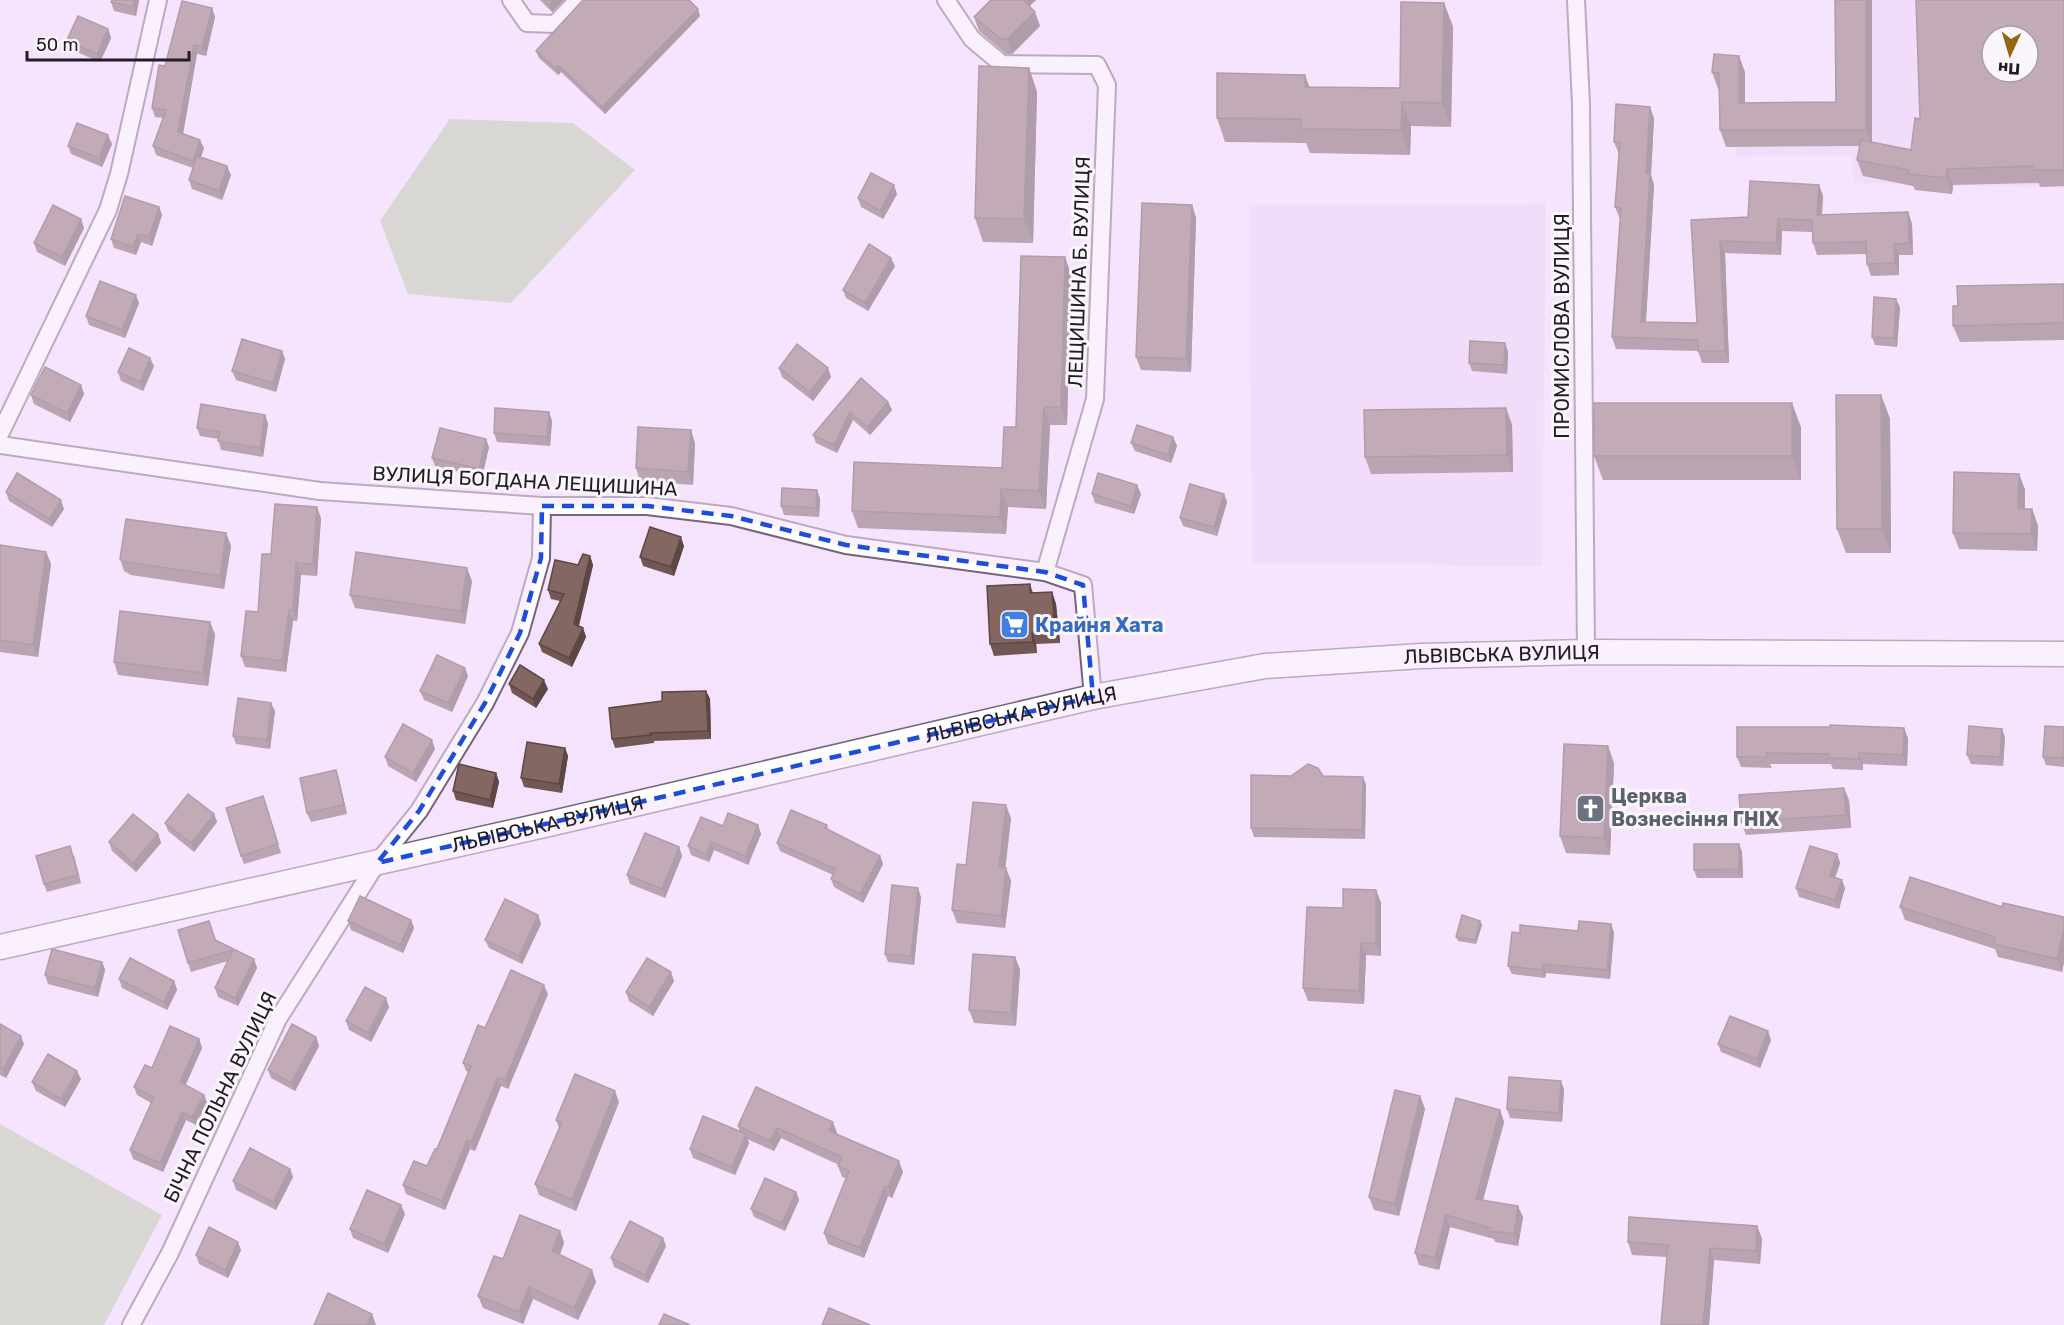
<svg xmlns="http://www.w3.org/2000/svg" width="2064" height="1325" viewBox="0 0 2064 1325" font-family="Rubik,sans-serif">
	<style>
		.built { fill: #ecd6f6; fill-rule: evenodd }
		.green { fill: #b6c8a3 }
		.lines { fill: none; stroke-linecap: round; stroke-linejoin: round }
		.street-casing { stroke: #75657c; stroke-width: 20 }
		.secondary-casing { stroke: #75657c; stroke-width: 27 }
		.street { stroke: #fff; stroke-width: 16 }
		.secondary { stroke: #fff; stroke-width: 24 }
		.wall { fill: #725854 }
		.shaded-wall { fill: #5c4745 }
		.building { fill: #846662; stroke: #5c4745; stroke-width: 1.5; fill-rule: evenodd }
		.marked { fill: none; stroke: #1d4ed8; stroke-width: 4.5; stroke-dasharray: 12 8; stroke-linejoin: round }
		.labels { text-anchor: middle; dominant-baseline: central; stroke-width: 6; stroke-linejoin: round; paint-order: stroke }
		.street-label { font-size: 20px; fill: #221c25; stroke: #faf6fc }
		.shop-label { font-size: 20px; font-weight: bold; fill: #366cbe; stroke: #faf6fc; text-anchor: start }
		.worship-label { font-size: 20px; font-weight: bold; fill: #5b616d; stroke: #faf6fc; text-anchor: start }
	</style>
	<rect width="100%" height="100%" fill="#f5e3fd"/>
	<g class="built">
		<path d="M1834,0H2064V188L1853,183L1852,156L1736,157L1735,119L1837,121ZM1992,36H2028V72H1992Z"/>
		<polygon points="1546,203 1542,566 1252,563 1249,205"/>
	</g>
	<g class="green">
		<polygon points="450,119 573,123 635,170 511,303 408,294 380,221"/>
		<polygon points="0,1124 162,1215 104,1325 0,1325"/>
	</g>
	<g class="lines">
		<defs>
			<g id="street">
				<polyline points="511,0 527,23 555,24 578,0"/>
				<polyline points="946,0 972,39 1002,64 1097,65 1107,85 1095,399 1045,572"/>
				<polyline points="1576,0 1581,104 1586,652"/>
				<polyline points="0,434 108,210 119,174 158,0"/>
				<polyline points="0,445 320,491 542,506 647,506 731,516 846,545 1045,572 1083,585 1093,697"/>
				<polyline points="131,1325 170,1253 278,1019 377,863 419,811 485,703 520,633 541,558 542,506"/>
			</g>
			<g id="secondary">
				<path id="s1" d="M0,947L553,823L1093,697L1265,666L1421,656L1586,652L2064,654"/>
			</g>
		</defs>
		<use href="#street" class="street-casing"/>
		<use href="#secondary" class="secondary-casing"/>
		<use href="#street" class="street"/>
		<use href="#secondary" class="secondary"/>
	</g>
	<g class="wall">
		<polygon points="139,0 136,16 114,11 111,2"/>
		<polygon points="540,0 564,0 552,12"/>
		<polygon points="991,0 1036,0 1029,6 1040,26 1012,54 1006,54 979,31 974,17"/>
		<polygon points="1835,0 1872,0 1872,142 1911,150 1920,119 2064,0 2064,186 2040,187 2039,183 1953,185 1952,194 1915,190 1913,186 1863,176 1857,160 1860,146 1726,147 1720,130 1719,89 1718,89 1712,72 1745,72 1745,103 1836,102"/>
		<polygon points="1444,3 1453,27 1451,127 1411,126 1410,155 1310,153 1306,143 1225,142 1217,118 1309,87 1400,88"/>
		<polygon points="212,8 215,17 206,56 197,54 183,133 204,148 201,157 231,175 222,200 192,189 189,180 193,168 156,155 153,146 163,118 155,117 152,108 165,66"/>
		<polygon points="700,16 605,114 561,72 558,75 539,58 536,51"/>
		<polygon points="108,29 111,38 100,62 70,49 67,40"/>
		<polygon points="1029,68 1037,92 1033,243 983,242 975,218"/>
		<polygon points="1654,118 1651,175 1654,185 1646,322 1697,323 1691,220 1748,217 1819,185 1823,196 1822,215 1908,212 1912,224 1913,255 1899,255 1899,275 1871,276 1867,264 1867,254 1817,255 1813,243 1812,232 1782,231 1781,255 1725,253 1729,363 1702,363 1698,351 1616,349 1612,337 1620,219 1615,207 1619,154 1614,142"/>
		<polygon points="112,144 102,167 71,154 68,146"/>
		<polygon points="897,194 883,219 861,207 858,198"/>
		<polygon points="1192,205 1196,218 1191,372 1141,370 1136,357"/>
		<polygon points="159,207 162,215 152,246 141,242 136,255 114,248 111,239"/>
		<polygon points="84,228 65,266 37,252 34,243"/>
		<polygon points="1065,257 1071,275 1067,425 1050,425 1046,509 1008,507 1006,534 858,528 852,511 1002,468 1016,427"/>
		<polygon points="895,266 868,311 846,298 843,290"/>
		<polygon points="2064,284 2064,340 1960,342 1953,326 1958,306"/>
		<polygon points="139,303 125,338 89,325 86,316"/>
		<polygon points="1900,307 1897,347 1875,345 1872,337"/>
		<polygon points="1505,343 1508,352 1507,374 1472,371 1469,363"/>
		<polygon points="282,351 285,359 276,392 236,380 232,371"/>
		<polygon points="154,366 143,391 121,381 118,372"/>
		<polygon points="779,368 828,368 831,377 813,401 782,377"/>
		<polygon points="861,378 888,402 892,410 870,435 853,420 837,453 816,443 813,435"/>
		<polygon points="81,385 84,394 70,422 34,404 31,395"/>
		<polygon points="1881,395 1890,419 1891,553 1846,553 1837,529"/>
		<polygon points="1506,408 1512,425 1513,472 1371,474 1365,457"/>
		<polygon points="549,412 552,421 550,446 497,442 494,433"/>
		<polygon points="265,415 268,424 263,457 221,450 218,439 200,436 197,428"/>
		<polygon points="1801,427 1801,480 1603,480 1594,456"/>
		<polygon points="1173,437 1177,446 1171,463 1135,451 1131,443"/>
		<polygon points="695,443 693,485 640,481 636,468"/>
		<polygon points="489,447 482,477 435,466 432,458"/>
		<polygon points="2019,474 2025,490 2025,509 2032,509 2038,526 2037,551 1959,549 1953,533"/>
		<polygon points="817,490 820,499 819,517 784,515 781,506"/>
		<polygon points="6,492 64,509 52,527 9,501"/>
		<polygon points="1092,494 1141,494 1134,514 1095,503"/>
		<polygon points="1224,494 1227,502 1217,536 1183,526 1180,518"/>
		<polygon points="321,518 317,576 301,575 297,621 293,621 286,672 245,667 241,656 258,612 271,554"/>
		<polygon points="226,533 231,546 224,589 131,575 124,571 120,559"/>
		<polygon points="0,545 46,552 51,564 38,657 0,652"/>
		<polygon points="684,546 674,576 643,566 640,557"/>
		<polygon points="590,556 593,565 579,626 583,628 586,637 572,667 542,652 539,644 560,601 551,599 548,590 578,565"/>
		<polygon points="472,581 465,624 355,608 350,595"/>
		<polygon points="1030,584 1033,593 1052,592 1056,604 1060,643 1036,644 1037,653 994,656 990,644"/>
		<polygon points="210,622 215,635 208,686 118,675 114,662"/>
		<polygon points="468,676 452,712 424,700 420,691"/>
		<polygon points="509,684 548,689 536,708 512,693"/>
		<polygon points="706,691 710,699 711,739 654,741 654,743 615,748 612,739 662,701"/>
		<polygon points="275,711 270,749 236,744 233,736"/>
		<polygon points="2064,727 2064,767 2046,765 2043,757"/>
		<polygon points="2005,737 2003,766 1971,764 1967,755"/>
		<polygon points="1908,738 1907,766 1863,764 1863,770 1833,769 1831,764 1770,764 1772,768 1741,767 1737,757"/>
		<polygon points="565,748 568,756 562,793 524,787 521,778"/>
		<polygon points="435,749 416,782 388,766 385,757"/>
		<polygon points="1614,763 1610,855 1566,853 1560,836"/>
		<polygon points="336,770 339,779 347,814 311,822 307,813"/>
		<polygon points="496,773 499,782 493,808 456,800 453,791"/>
		<polygon points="1323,776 1363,777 1366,785 1365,839 1254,837 1251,828"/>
		<polygon points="1849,800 1851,828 1746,835 1741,822"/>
		<polygon points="266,805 281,853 244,864 241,856"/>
		<polygon points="214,814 217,822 194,852 168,831 165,823"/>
		<polygon points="1011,818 1005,868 1011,881 1005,928 957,923 952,910 966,865"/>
		<polygon points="758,825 761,834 748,865 714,850 709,862 691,855 688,846 723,826"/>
		<polygon points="827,825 828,829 880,856 883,864 863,903 834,887 831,879 833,875 780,851 777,843"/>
		<polygon points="158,834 161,843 136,872 112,851 109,842"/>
		<polygon points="1739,844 1742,852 1743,878 1697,878 1694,870"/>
		<polygon points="679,847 682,856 665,898 630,884 627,875"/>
		<polygon points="1837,854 1840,863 1835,877 1845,888 1839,909 1799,897 1796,888"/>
		<polygon points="74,855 81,883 47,892 44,884"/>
		<polygon points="1376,890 1381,903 1381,956 1366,955 1364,1004 1308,1001 1303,988 1343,908"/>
		<polygon points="921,897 914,965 888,962 885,954"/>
		<polygon points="1900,907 2002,907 2064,917 2064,962 2062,972 1998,957 1995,949 1905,920"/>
		<polygon points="538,915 541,924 522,964 489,948 485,940"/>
		<polygon points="411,920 414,928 403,953 351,930 348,921"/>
		<polygon points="209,921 216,940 254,959 257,968 238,1006 218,997 215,988 228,961 191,972 188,963"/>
		<polygon points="1480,921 1482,925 1476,944 1458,941 1456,937"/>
		<polygon points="1611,924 1614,933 1610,979 1546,973 1545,978 1512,974 1508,966 1520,933 1578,931"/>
		<polygon points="1015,957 1020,970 1016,1026 974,1023 969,1010"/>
		<polygon points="102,962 105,970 98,997 48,984 45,975"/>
		<polygon points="119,979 174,981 177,990 167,1010 122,988"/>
		<polygon points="674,981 653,1016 629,1001 626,992"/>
		<polygon points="548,994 508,1089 501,1086 475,1151 470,1149 445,1210 406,1194 403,1185 427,1166 437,1149 468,1072 466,1071 463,1063 485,1028"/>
		<polygon points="389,1007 371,1042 349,1030 346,1021"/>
		<polygon points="0,1024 24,1044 6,1078 0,1075"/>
		<polygon points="316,1037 319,1046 295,1091 271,1078 268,1070"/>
		<polygon points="199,1039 202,1048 185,1085 204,1095 207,1103 196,1125 186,1120 163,1172 133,1159 130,1150 151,1103 137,1095 134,1087 152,1068"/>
		<polygon points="1771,1040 1760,1068 1721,1052 1718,1044"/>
		<polygon points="81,1079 65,1107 36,1091 32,1082"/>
		<polygon points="756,1087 837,1133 837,1134 903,1172 892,1198 888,1196 864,1258 828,1244 824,1233 846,1178 842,1177 838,1166 839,1165 781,1138 774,1151 747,1139 749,1143 735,1175 693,1158 690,1149 740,1132 738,1126"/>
		<polygon points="1564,1089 1562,1122 1510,1118 1507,1109"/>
		<polygon points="1420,1096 1425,1109 1399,1216 1374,1210 1369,1197"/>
		<polygon points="619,1102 576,1211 539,1195 535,1184 559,1128 556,1120"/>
		<polygon points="1500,1110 1504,1122 1483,1200 1523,1217 1518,1246 1495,1242 1494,1239 1450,1227 1439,1270 1419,1265 1415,1253"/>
		<polygon points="290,1169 293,1177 276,1210 236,1190 233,1181"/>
		<polygon points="796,1192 799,1200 785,1231 754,1217 751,1209"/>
		<polygon points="405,1214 388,1253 353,1238 350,1229"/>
		<polygon points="1757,1226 1762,1239 1760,1264 1714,1260 1709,1325 1661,1325 1667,1257 1632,1255 1628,1242"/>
		<polygon points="560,1231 564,1243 560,1255 596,1282 578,1320 533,1299 523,1324 483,1308 478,1296 503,1259"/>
		<polygon points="666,1246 648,1283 614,1267 611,1258"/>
		<polygon points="241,1250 228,1278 199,1264 196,1255"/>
	</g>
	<g class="shaded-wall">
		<polygon points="134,0 139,0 136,16 133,7"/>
		<polygon points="554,0 564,0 552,12 549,5"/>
		<polygon points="1021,0 1036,0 1025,11"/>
		<polygon points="1866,0 1872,0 1872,146 1866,130"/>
		<polygon points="1444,3 1453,27 1451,127 1442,103"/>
		<polygon points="212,8 215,17 206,56 202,47"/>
		<polygon points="698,9 700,16 605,114 602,107"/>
		<polygon points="1035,12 1040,26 1012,54 1007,39"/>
		<polygon points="108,29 111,38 100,62 97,54"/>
		<polygon points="194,45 197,54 182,140 178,132"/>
		<polygon points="1739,56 1745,72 1745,119 1739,103"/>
		<polygon points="558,65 561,72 558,75 555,68"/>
		<polygon points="1029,68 1037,92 1033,243 1024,219"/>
		<polygon points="1305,75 1314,99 1305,87"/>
		<polygon points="1402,102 1411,126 1410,155 1401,130"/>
		<polygon points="1650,107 1654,118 1651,175 1654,185 1645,334 1641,322 1646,173"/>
		<polygon points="108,135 112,144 102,167 99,158"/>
		<polygon points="200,140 204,148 196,169 193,161"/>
		<polygon points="227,166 231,175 222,200 219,191"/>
		<polygon points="1947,169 1953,185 1952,194 1946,178"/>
		<polygon points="894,185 897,194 883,219 880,211"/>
		<polygon points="1819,185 1823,196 1821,226 1817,215"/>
		<polygon points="1192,205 1196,218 1191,372 1186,359"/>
		<polygon points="159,207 162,215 152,246 149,237"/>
		<polygon points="1908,212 1912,224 1913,255 1909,243"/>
		<polygon points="81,219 84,228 65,266 62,257"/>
		<polygon points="1778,219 1782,231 1781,255 1776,243"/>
		<polygon points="138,234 141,242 136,255 133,247"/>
		<polygon points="1720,241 1725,253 1729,363 1725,351"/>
		<polygon points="1894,244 1899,255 1899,275 1895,263"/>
		<polygon points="1065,257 1071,275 1067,425 1061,407"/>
		<polygon points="891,258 895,266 868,311 865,303"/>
		<polygon points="136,295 139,303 125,338 122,330"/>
		<polygon points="1896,299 1900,307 1897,347 1894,338"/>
		<polygon points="1505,343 1508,352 1507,374 1504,365"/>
		<polygon points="282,351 285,359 276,392 273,383"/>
		<polygon points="150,358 154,366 143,391 140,382"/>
		<polygon points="828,368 831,377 813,401 810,392"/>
		<polygon points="81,385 84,394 70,422 67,413"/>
		<polygon points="1881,395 1890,419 1891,553 1882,529"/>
		<polygon points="888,402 892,410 870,435 867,427"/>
		<polygon points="1792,403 1801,427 1801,480 1792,456"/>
		<polygon points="1044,407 1050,425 1046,509 1039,491"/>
		<polygon points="1506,408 1512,425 1513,472 1507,455"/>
		<polygon points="549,412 552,421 550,446 547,437"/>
		<polygon points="850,412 853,420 837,453 834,445"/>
		<polygon points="265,415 268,424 263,457 260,448"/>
		<polygon points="691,430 695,443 693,485 688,472"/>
		<polygon points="1173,437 1177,446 1171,463 1168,455"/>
		<polygon points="486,439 489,447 482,477 479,469"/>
		<polygon points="2019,474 2025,490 2024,525 2018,509"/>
		<polygon points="1137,485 1141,494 1134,514 1131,506"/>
		<polygon points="1001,489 1008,507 1006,534 1000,517"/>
		<polygon points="817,490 820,499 819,517 816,508"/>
		<polygon points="1224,494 1227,502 1217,536 1214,527"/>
		<polygon points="61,500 64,509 52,527 49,519"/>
		<polygon points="317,507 321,518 317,576 313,564"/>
		<polygon points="2032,509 2038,526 2037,551 2031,534"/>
		<polygon points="226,533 231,546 224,589 220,576"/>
		<polygon points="681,537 684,546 674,576 671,567"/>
		<polygon points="46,552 51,564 38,657 33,645"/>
		<polygon points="590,556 593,565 577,632 574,624"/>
		<polygon points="296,563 301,575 297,621 293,610"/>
		<polygon points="467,568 472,581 465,624 461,611"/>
		<polygon points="1052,592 1056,604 1060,643 1055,631"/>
		<polygon points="289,610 293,621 286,672 282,661"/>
		<polygon points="210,622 215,635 208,686 203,673"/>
		<polygon points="583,628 586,637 572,667 569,658"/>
		<polygon points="1032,632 1036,644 1037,653 1033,642"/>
		<polygon points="465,668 468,676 452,712 448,703"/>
		<polygon points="544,680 548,689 536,708 533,699"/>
		<polygon points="706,691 710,699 711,739 708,731"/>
		<polygon points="271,703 275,711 270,749 267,740"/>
		<polygon points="1904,728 1908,738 1907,766 1903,755"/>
		<polygon points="2002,729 2005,737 2003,766 2000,757"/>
		<polygon points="432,740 435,749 416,782 413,773"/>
		<polygon points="1608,746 1614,763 1610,855 1604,838"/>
		<polygon points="565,748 568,756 562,793 559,784"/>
		<polygon points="1859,753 1863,764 1863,770 1859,759"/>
		<polygon points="336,770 339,779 347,814 344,805"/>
		<polygon points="496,773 499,782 493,808 490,800"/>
		<polygon points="1363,777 1366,785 1365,839 1362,830"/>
		<polygon points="1844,788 1849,800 1851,828 1846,815"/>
		<polygon points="1006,805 1011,818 1004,880 999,867"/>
		<polygon points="214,814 217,822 194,852 191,843"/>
		<polygon points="758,825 761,834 748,865 745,856"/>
		<polygon points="158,834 161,843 136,872 133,863"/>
		<polygon points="711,842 714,850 709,862 706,854"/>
		<polygon points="1739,844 1742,852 1743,878 1739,869"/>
		<polygon points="679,847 682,856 665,898 662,889"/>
		<polygon points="1837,854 1840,863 1833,884 1830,876"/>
		<polygon points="880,856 883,864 863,903 860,894"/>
		<polygon points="1006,868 1011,881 1005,928 1001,916"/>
		<polygon points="1842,880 1845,888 1839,909 1835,900"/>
		<polygon points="918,888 921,897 914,965 911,956"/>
		<polygon points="1376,890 1381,903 1381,956 1376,943"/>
		<polygon points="538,915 541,924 522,964 519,956"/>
		<polygon points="411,920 414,928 403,953 400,945"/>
		<polygon points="1480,921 1482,925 1476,944 1475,940"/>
		<polygon points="1611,924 1614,933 1610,979 1607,970"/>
		<polygon points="2064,929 2064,962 2062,972 2057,959"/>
		<polygon points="1361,943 1366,955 1364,1004 1359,991"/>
		<polygon points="1015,957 1020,970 1016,1026 1011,1013"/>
		<polygon points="254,959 257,968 238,1006 235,998"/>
		<polygon points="102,962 105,970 98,997 95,988"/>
		<polygon points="1543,964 1546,973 1545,978 1542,970"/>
		<polygon points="671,972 674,981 653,1016 649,1007"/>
		<polygon points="174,981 177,990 167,1010 164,1002"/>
		<polygon points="544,985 548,994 508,1089 505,1080"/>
		<polygon points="386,998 389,1007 371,1042 368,1033"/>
		<polygon points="1768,1031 1771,1040 1760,1068 1757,1059"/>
		<polygon points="21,1036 24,1044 6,1078 3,1069"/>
		<polygon points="316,1037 319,1046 295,1091 291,1083"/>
		<polygon points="199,1039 202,1048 183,1091 180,1082"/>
		<polygon points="77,1071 81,1079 65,1107 61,1099"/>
		<polygon points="498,1077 501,1086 475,1151 471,1142"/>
		<polygon points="1561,1081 1564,1089 1562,1122 1559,1113"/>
		<polygon points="615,1091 619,1102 576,1211 572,1200"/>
		<polygon points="204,1095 207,1103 196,1125 192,1117"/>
		<polygon points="1420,1096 1425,1109 1399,1216 1395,1204"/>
		<polygon points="1500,1110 1504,1122 1480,1211 1476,1199"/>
		<polygon points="182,1112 186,1120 163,1172 160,1163"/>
		<polygon points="833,1122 837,1133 833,1142 829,1131"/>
		<polygon points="777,1128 781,1138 774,1151 770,1141"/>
		<polygon points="746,1134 749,1143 735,1175 732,1167"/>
		<polygon points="467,1140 470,1149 445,1210 442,1201"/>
		<polygon points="899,1161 903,1172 892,1198 888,1187"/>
		<polygon points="290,1169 293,1177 276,1210 273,1202"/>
		<polygon points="885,1186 888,1196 864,1258 860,1248"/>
		<polygon points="796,1192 799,1200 785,1231 782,1223"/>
		<polygon points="401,1205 405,1214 388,1253 384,1244"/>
		<polygon points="1518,1206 1523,1217 1518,1246 1514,1234"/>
		<polygon points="1446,1215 1450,1227 1439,1270 1435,1258"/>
		<polygon points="1757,1226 1762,1239 1760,1264 1756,1251"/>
		<polygon points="560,1231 564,1243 556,1263 552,1251"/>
		<polygon points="663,1238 666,1246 648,1283 645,1275"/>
		<polygon points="238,1242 241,1250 228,1278 225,1270"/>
		<polygon points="1710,1248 1714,1260 1709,1325 1703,1325"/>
		<polygon points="592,1270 596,1282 578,1320 574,1308"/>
		<polygon points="529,1287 533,1299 523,1324 519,1312"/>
		<polygon points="372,1314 376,1325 367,1325"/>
	</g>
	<g class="building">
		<polygon points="112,0 134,0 133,7 111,2"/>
		<polygon points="544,0 554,0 549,5"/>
		<polygon points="583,0 689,0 698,9 602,107 558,65 555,68 536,51"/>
		<polygon points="991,0 1023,0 1035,12 1007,39 1001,39 974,17"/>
		<polygon points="1835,0 1866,0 1866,130 1720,130 1719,73 1712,72 1714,54 1739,56 1739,103 1836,102"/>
		<path d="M1916,0H2064V170H2034V166L1947,169L1946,178L1909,174V170L1857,160L1861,140L1911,150L1915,118L1920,119ZM1992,36H2028V72H1992Z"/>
		<polygon points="182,1 212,8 202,47 194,45 178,132 200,140 193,161 153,146 166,110 152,108 159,65 165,66"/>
		<polygon points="1401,2 1444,3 1442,103 1402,102 1401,130 1301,129 1301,119 1217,118 1217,73 1305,75 1305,87 1400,88"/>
		<polygon points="78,16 108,29 97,54 67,40"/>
		<polygon points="979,66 1029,68 1024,219 975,218"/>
		<polygon points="1616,104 1650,107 1646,173 1650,174 1641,322 1697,323 1691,220 1748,217 1750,181 1819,185 1817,215 1908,212 1909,243 1894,244 1895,263 1867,264 1866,242 1813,243 1812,220 1778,219 1776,243 1720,241 1725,351 1698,351 1698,340 1612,337 1621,208 1615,207 1620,142 1614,142"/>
		<polygon points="77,123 108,135 99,158 68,146"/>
		<polygon points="197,156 227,166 219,191 189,180"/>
		<polygon points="871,173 894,185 880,211 858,198"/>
		<polygon points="125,196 159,207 149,237 138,234 133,247 111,239"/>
		<polygon points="1142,203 1192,205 1186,359 1136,357"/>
		<polygon points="53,205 81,219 62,257 34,243"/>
		<polygon points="869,244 891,258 865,303 843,290"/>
		<polygon points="1021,256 1065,257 1061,407 1044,407 1039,491 1001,489 1000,517 852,511 854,462 1002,468 1004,427 1016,427"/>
		<polygon points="100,281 136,295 122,330 86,316"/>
		<polygon points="2064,284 2064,323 1953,326 1953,306 1958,306 1957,286"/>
		<polygon points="1874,297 1896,299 1894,338 1872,337"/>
		<polygon points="242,339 282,351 273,383 232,371"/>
		<polygon points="1470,341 1505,343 1504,365 1469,363"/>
		<polygon points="797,344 828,368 810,392 779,368"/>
		<polygon points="129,348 150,358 140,382 118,372"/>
		<polygon points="45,367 81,385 67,413 31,395"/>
		<polygon points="861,378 888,402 867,427 850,412 834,445 813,435"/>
		<polygon points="1836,395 1881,395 1882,529 1837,529"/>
		<rect x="1594" y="403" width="198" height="53"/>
		<polygon points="201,404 265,415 260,448 218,441 220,432 197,428"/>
		<polygon points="495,408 549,412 547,437 494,433"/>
		<polygon points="1506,408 1507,455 1365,457 1364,410"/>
		<polygon points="1137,425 1173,437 1168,455 1131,443"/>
		<polygon points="638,427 691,430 688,472 636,468"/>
		<polygon points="440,428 486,439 479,469 432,458"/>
		<polygon points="1954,472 2019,474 2018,509 2032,509 2031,534 1953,533"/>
		<polygon points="17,473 61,500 49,519 6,492"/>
		<polygon points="1098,473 1137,485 1131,506 1092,494"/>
		<polygon points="1190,484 1224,494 1214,527 1180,518"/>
		<polygon points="782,488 817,490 816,508 781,506"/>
		<polygon points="275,504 317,507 313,564 296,563 293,610 289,610 282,661 241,656 246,611 258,612 262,554 271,554"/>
		<polygon points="126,519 226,533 220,576 126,562 120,559"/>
		<polygon points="650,527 681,537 671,567 640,557"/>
		<polygon points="0,545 46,552 33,645 0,640"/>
		<polygon points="356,552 467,568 461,611 350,595"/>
		<polygon points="583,554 590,556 574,624 583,628 569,658 539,644 564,594 548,590 555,560 578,565"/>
		<polygon points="1030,584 1030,593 1052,592 1055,631 1032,632 1033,642 990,644 987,586"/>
		<polygon points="120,611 210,622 203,673 114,662"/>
		<polygon points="437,655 465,668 448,703 420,691"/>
		<polygon points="520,665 544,680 533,699 509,684"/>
		<polygon points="706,691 708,731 650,733 651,735 612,739 609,708 662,701 662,692"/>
		<polygon points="238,698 271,703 267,740 233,736"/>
		<polygon points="403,724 432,740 413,773 385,757"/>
		<polygon points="1830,725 1904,728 1903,755 1859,753 1859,759 1829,758 1829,754 1766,753 1768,757 1737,757 1737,727 1830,727"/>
		<polygon points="1969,726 2002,729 2000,757 1967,755"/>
		<polygon points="2045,726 2064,727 2064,758 2043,757"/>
		<polygon points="527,742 565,748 559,784 521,778"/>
		<polygon points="1564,744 1608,746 1604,838 1560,836"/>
		<polygon points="459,764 496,773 490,800 453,791"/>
		<polygon points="1308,764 1318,768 1323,776 1363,777 1362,830 1251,828 1251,775 1291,776"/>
		<polygon points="336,770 344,805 307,813 300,778"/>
		<polygon points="1844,788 1846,815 1741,822 1739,795"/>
		<polygon points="188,794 214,814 191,843 165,823"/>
		<polygon points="263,796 278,844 241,856 226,808"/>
		<polygon points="973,802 1006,805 999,867 1006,868 1001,916 952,910 957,864 966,865"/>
		<polygon points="791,810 827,825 825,828 880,856 860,894 831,879 836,869 777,843"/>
		<polygon points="728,813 758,825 745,856 711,842 706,854 688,846 701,817 723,826"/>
		<polygon points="133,814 158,834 133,863 109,842"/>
		<polygon points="645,833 679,847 662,889 627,875"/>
		<polygon points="1694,844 1739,844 1739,869 1694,870"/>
		<polygon points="70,846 78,875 44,884 36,856"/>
		<polygon points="1810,846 1837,854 1830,876 1842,880 1835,900 1796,888"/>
		<polygon points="1910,877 2002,907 2003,903 2064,917 2064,929 2057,959 1994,944 1995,937 1900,907"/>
		<polygon points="892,885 918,888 911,956 885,954"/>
		<polygon points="1343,889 1376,890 1376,943 1361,943 1359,991 1303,988 1307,907 1343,908"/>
		<polygon points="360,896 411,920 400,945 348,921"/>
		<polygon points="505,899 538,915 519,956 485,940"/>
		<polygon points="1462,915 1480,921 1475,940 1456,937"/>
		<polygon points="209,921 215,940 254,959 235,998 215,988 233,950 188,963 178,930"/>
		<polygon points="1579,921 1611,924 1607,970 1543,964 1542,970 1508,966 1512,932 1520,933 1520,925 1578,931"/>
		<polygon points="52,949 102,962 95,988 45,975"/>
		<polygon points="973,954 1015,957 1011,1013 969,1010"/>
		<polygon points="130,958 174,981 164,1002 119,979"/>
		<polygon points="647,958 671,972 649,1007 626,992"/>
		<polygon points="511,970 544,985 505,1080 498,1077 471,1142 467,1140 442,1201 403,1185 414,1161 427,1166 435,1149 437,1149 471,1066 463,1063 478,1025 485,1028"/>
		<polygon points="365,987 386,998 368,1033 346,1021"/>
		<polygon points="1730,1016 1768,1031 1757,1059 1718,1044"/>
		<polygon points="0,1024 21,1036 3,1069 0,1068"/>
		<polygon points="292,1024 316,1037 291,1083 268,1070"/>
		<polygon points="170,1026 199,1039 180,1082 204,1095 192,1117 182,1112 160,1163 130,1150 154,1097 134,1087 145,1065 152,1068"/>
		<polygon points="48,1054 77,1071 61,1099 32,1082"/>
		<polygon points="575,1074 615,1091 572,1200 535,1184 562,1122 556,1120"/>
		<polygon points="1509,1077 1561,1081 1559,1113 1507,1109"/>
		<polygon points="756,1087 833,1122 829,1131 899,1161 888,1187 885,1186 860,1248 824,1233 849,1171 838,1166 842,1157 777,1128 770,1141 738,1126"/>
		<polygon points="1395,1090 1420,1096 1395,1204 1369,1197"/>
		<polygon points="1456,1098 1500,1110 1476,1199 1518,1206 1514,1234 1491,1231 1491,1228 1446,1215 1435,1258 1415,1253"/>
		<polygon points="703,1116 746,1134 732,1167 690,1149"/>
		<polygon points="250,1148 290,1169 273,1202 233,1181"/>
		<polygon points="765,1178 796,1192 782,1223 751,1209"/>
		<polygon points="367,1190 401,1205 384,1244 350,1229"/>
		<polygon points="520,1215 560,1231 552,1251 592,1270 574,1308 529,1287 519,1312 478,1296 494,1256 503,1259"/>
		<polygon points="1629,1217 1757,1226 1756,1251 1710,1248 1703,1325 1661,1325 1668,1245 1628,1242"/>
		<polygon points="630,1221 663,1238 645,1275 611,1258"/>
		<polygon points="209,1227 238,1242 225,1270 196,1255"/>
		<polygon points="328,1293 372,1314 367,1325 314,1325"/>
		<polygon points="829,1308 870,1325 822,1325"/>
		<polygon points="664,1314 690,1325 659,1325"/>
	</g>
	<path d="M0 0H2064V1325H0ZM542,506H647L731,516L846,545L1045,572L1083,585L1093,697L377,863L419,811L485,703L520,633L541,558Z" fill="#f5e3fd" fill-opacity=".55" fill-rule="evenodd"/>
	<path class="marked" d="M542,506H647L731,516L846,545L1045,572L1083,585L1093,697L377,863L419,811L485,703L520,633L541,558Z"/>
	<defs>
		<symbol id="supermarket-square" viewBox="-11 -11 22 22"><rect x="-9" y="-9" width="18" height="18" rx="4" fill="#3f7fe0" stroke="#faf6fc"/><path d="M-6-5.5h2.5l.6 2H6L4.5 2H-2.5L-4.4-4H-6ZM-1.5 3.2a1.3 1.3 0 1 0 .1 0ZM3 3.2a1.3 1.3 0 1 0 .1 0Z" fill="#fff"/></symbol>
		<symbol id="church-square" viewBox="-11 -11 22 22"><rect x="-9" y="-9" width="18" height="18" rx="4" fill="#6b7280" stroke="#faf6fc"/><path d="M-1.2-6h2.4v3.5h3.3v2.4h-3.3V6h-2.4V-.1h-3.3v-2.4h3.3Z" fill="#fff"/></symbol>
	</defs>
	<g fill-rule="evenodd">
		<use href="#supermarket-square" x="998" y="608" width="33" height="33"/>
		<use href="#church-square" x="1574" y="792" width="33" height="33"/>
	</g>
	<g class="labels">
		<g class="street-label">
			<text transform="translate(1079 272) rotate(-88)">ЛЕЩИШИНА Б. ВУЛИЦЯ</text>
			<text transform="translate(1562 326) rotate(-90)">ПРОМИСЛОВА ВУЛИЦЯ</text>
			<text transform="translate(525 481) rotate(3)">ВУЛИЦЯ БОГДАНА ЛЕЩИШИНА</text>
			<text stroke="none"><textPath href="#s1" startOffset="1533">ЛЬВІВСЬКА ВУЛИЦЯ</textPath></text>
			<text stroke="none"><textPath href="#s1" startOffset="1047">ЛЬВІВСЬКА ВУЛИЦЯ</textPath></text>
			<text stroke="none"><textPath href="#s1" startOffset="561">ЛЬВІВСЬКА ВУЛИЦЯ</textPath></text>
			<text transform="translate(220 1097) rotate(-64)">БІЧНА ПОЛЬНА ВУЛИЦЯ</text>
		</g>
		<g class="shop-label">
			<text x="1035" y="625">Крайня Хата</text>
		</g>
		<g class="worship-label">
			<text x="1611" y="796">Церква<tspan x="1611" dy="23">Вознесіння ГНІХ</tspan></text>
		</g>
	</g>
	<g transform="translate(2010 54) rotate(184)"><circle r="28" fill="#faf6fc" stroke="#a49fa6" stroke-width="1.5"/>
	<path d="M0-4.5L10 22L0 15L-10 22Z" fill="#916710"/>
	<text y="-9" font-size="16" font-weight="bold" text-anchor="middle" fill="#221c25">Пн</text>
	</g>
	<path d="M27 51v9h162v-9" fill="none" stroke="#221c25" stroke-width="3"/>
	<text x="36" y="51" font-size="18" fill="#221c25" stroke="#faf6fc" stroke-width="4.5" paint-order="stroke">50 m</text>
</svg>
